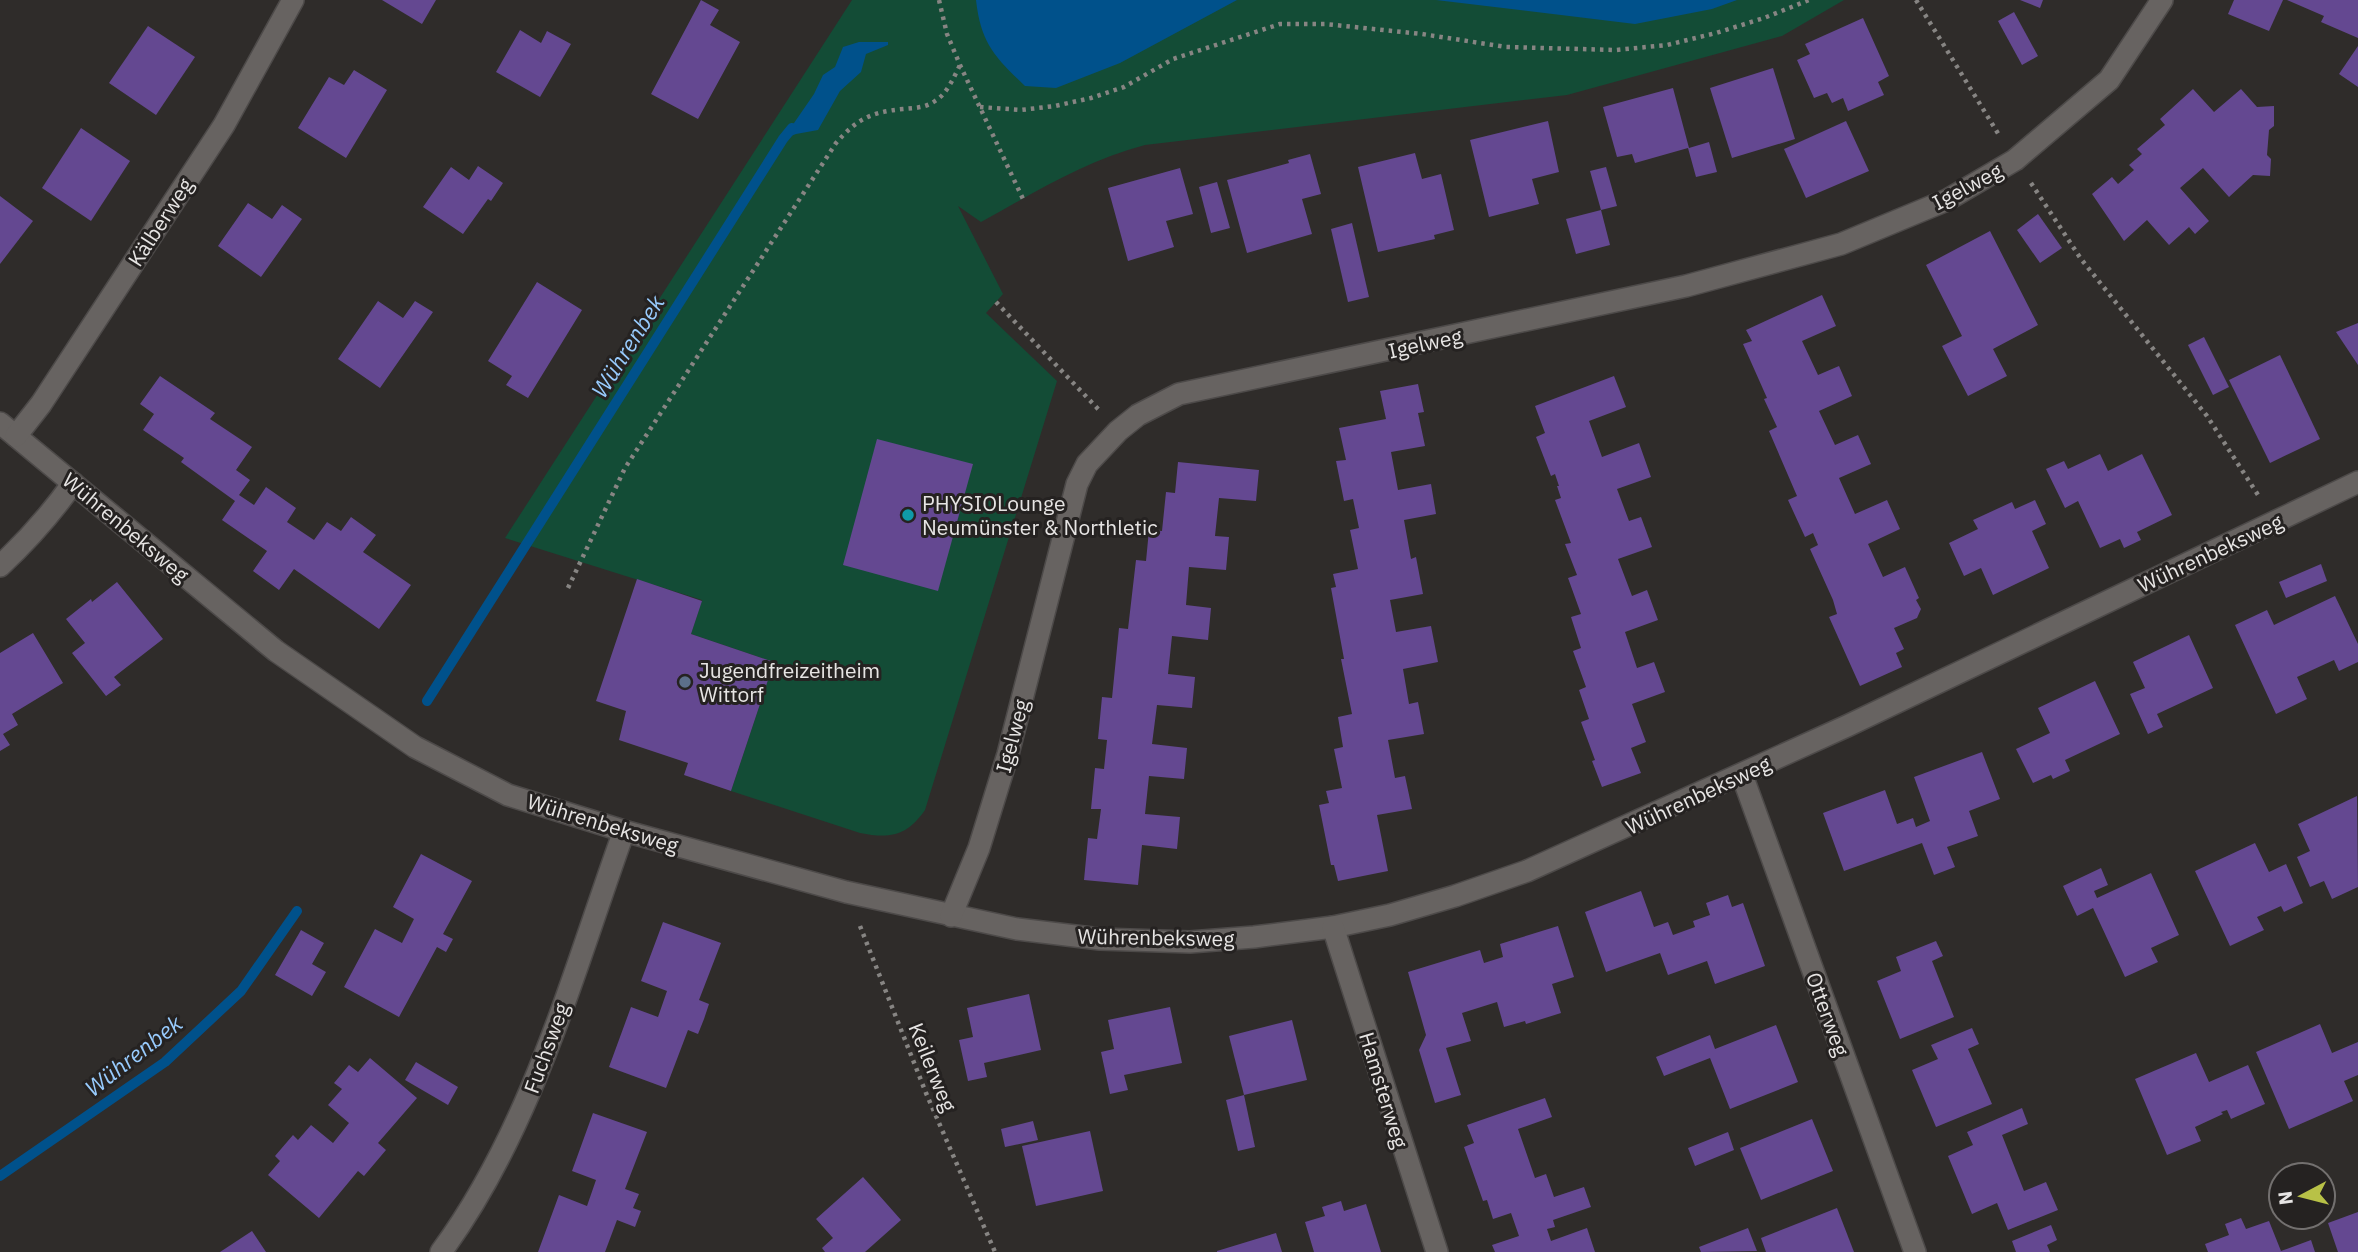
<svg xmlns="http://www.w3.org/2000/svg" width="2358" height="1252" viewBox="0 0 2358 1252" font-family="'IBM Plex Sans',sans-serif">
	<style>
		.green { fill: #134c36 }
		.water { fill: #00518b }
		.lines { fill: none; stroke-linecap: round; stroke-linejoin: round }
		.stream { stroke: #00518b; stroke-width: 10 }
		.building { fill: #644891 }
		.street-casing { stroke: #4d4a49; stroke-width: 24 }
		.path { stroke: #878583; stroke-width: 4.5; stroke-dasharray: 3.5 5; stroke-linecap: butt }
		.street { stroke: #676361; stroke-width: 21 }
		.culture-dot { fill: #0f9aa8; stroke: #252221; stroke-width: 2.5 }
		.service-dot { fill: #5c6f8a; stroke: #252221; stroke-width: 2.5 }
		.labels { text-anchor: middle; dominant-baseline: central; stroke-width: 6; stroke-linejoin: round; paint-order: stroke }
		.street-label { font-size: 21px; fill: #e7e5e4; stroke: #252221 }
		.poi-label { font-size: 21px; fill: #e7e5e4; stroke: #252221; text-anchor: start }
		.water-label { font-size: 23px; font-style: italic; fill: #98cbfd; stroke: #252221 }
	</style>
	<rect width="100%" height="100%" fill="#2f2c2a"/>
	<path class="green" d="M852,0H1844L1782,36L1567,95L1145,145C1086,160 1034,193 981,222L958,206L1003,294L986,313L1057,381L925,810C907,836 890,839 860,833L731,791L774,662L691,634L702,600L505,538Z"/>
	<g class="water">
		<path d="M976,0H1237L1120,63L1056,88L1025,86C995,57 981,44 976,0Z"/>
		<polygon points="1436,0 1737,0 1712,9 1635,24"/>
		<polygon points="859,42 888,42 888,45 866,54 861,72 840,91 818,130 796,134 783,139 814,94 823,75 835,67 843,47"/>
	</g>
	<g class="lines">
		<g class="stream">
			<polyline points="427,701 783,139 792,128"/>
			<polyline points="0,1176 165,1062 241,991 297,911"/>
		</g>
	</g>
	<g class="building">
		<polygon points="382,0 436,0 422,24"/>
		<polygon points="701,0 719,10 710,25 740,42 698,119 651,94"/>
		<polygon points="2020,0 2043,0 2040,8"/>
		<polygon points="2234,0 2283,0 2269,31 2228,14"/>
		<polygon points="2287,0 2358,0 2358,38 2321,22 2324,16"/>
		<polygon points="2014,12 2038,56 2022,65 1998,21"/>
		<polygon points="1863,18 1889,76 1878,82 1884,95 1848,111 1843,98 1832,103 1827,93 1814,98 1797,60 1810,54 1805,44"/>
		<polygon points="148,26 195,57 156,115 109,83"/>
		<polygon points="520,30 541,43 547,31 571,44 540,97 496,72"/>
		<polygon points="2358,46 2358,87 2339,74"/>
		<polygon points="1773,68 1795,139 1732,158 1710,88"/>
		<polygon points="354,70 387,90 346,158 298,128 329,77 344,85"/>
		<polygon points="1673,88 1689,148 1709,142 1717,172 1696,177 1688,148 1635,163 1632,154 1617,157 1603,107"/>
		<polygon points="2193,89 2214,112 2241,89 2257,107 2274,106 2274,126 2269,130 2267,155 2271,159 2270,176 2253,175 2229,197 2203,168 2180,188 2209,221 2195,234 2189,227 2169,245 2147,220 2124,241 2092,194 2112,177 2118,184 2134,170 2129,165 2142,154 2137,149 2165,125 2160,119"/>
		<polygon points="1548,121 1559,172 1532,179 1539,204 1489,217 1470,140"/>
		<polygon points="1846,121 1869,171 1806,198 1784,149"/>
		<polygon points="81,128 130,161 91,221 42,188"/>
		<polygon points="1415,153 1422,179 1441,174 1454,230 1434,235 1435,239 1378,252 1358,167"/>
		<polygon points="1310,154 1321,194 1302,199 1312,234 1247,253 1227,180 1289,163 1288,160"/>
		<polygon points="478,166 503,183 491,201 488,199 463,234 423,207 451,167 469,180"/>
		<polygon points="1606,167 1617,206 1601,210 1590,171"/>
		<polygon points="1180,168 1193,214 1166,221 1174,247 1128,261 1108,188"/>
		<polygon points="1217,182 1230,228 1211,233 1199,187"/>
		<polygon points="0,196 33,221 0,264"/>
		<polygon points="248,203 272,219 282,205 302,219 261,277 218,246"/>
		<polygon points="1601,210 1610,245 1576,254 1566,219"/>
		<polygon points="2038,214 2062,248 2040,263 2017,230"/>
		<polygon points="1352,223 1369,297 1348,302 1331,229"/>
		<polygon points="1990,231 2038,325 1993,349 2007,376 1968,396 1942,346 1962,336 1926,265"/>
		<polygon points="537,282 582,310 528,398 506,385 512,376 488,361"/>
		<polygon points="1822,295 1836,326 1802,341 1818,375 1839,366 1852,396 1819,411 1835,445 1858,435 1871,464 1839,478 1855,514 1887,500 1900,529 1868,544 1883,577 1905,567 1919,598 1916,600 1921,609 1917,618 1894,628 1904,649 1896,653 1902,667 1860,686 1829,617 1837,614 1833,600 1810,549 1818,545 1813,533 1805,537 1788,500 1797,496 1769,431 1777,427 1764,399 1767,398 1743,344 1752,341 1746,330"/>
		<polygon points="378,301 403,318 415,301 433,312 380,388 338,359"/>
		<polygon points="2358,323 2358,365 2336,332"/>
		<polygon points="2204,337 2229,387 2213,395 2188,345"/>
		<polygon points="2280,355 2320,439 2270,463 2229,380"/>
		<polygon points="160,376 215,413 210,419 252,447 236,470 250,480 239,495 254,505 266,487 296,508 287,522 314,540 327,522 341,531 351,517 376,535 363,552 411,585 379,629 294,569 279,590 253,571 267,551 222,520 235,501 181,462 184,458 143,430 154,414 140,404"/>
		<polygon points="1614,376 1626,407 1589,421 1602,457 1639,443 1651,477 1617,489 1629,521 1641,517 1652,547 1618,559 1632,596 1647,590 1658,620 1625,632 1637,668 1654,662 1665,692 1632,704 1646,742 1631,748 1641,773 1602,787 1592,761 1595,760 1581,722 1589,719 1579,690 1586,687 1573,651 1581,648 1571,617 1581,614 1568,578 1577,575 1565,544 1571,543 1555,500 1561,498 1557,486 1559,486 1555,474 1551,476 1536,437 1545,433 1535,406"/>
		<polygon points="1418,384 1424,412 1418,413 1425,446 1391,452 1398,490 1431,484 1436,514 1404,520 1411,559 1416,557 1423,594 1390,600 1396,632 1431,626 1438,662 1403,669 1409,704 1418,702 1424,734 1388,740 1395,778 1405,776 1412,809 1377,815 1388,871 1338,881 1334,865 1331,865 1319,805 1329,803 1326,791 1342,788 1334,749 1343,747 1338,717 1352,714 1341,659 1344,659 1331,588 1336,587 1333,574 1358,569 1350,530 1359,528 1353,499 1344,501 1336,461 1346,460 1339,428 1386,419 1380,391"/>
		<polygon points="877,439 973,464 938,591 843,565"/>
		<polygon points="2100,454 2108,471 2142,454 2172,515 2137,532 2141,540 2124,548 2120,539 2100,548 2078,501 2065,508 2046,469 2064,461 2068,469"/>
		<polygon points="1178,462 1259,470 1256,501 1219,498 1215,536 1229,537 1226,570 1189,567 1186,605 1211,608 1208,640 1172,636 1168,674 1195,677 1192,708 1157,705 1152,744 1187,748 1184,779 1149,776 1145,814 1180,817 1177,849 1142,845 1138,885 1084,880 1088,838 1097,839 1101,809 1091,809 1095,768 1104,769 1107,740 1098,739 1102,697 1112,698 1119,628 1128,629 1136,560 1146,561 1149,530 1162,531 1166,492 1175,493"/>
		<polygon points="2035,500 2046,524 2032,531 2049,568 1993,595 1981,568 1964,576 1949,543 1978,529 1973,520 2012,502 2015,509"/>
		<polygon points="2321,564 2327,581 2286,598 2279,582"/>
		<polygon points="637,579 702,601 691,634 774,662 731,791 684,775 688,763 619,740 626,711 596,701"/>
		<polygon points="117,582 163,639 114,677 121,685 106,696 72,653 85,643 66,619 91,599 92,602"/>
		<polygon points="2335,596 2358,644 2358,662 2339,671 2334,660 2297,677 2307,699 2276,714 2235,625 2267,610 2274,625"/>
		<polygon points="33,633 63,683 12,714 18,725 3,734 10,745 0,751 0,653"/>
		<polygon points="2189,635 2213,688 2157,714 2163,727 2148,734 2130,694 2145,688 2133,662"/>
		<polygon points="2095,681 2120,734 2065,760 2070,771 2053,779 2051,775 2033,783 2016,749 2050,733 2038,708"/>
		<polygon points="1982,752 2000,799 1969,811 1978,836 1947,847 1955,867 1934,875 1922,843 1844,871 1823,813 1885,790 1897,824 1913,818 1916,827 1930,821 1914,777"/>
		<polygon points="2357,796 2358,887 2332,899 2324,881 2310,887 2297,857 2310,851 2298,824"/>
		<polygon points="2255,843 2269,872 2286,864 2303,903 2284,912 2281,906 2257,917 2264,930 2230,946 2195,871"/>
		<polygon points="421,854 472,881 443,934 453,939 446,952 437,947 399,1017 344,987 375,929 402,943 414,919 393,907"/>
		<polygon points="2101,868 2108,885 2094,891 2097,898 2151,873 2179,935 2151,948 2158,962 2125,977 2093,908 2077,916 2063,886"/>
		<polygon points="1641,891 1654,927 1668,922 1673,935 1695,927 1693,921 1710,915 1706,903 1728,895 1732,907 1743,903 1765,966 1715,984 1707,961 1668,975 1660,953 1606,972 1585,912"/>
		<polygon points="663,922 721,943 699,1000 709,1004 704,1019 698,1034 688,1030 666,1088 609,1067 631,1007 658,1017 667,991 641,981"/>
		<polygon points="1558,926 1574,977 1552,984 1561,1013 1526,1024 1525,1021 1504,1027 1497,1002 1462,1013 1471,1041 1446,1048 1461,1095 1435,1103 1419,1050 1426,1035 1408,972 1480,950 1484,963 1503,957 1500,944"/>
		<polygon points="301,930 324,943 312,964 326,972 312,996 275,975"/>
		<polygon points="1936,941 1943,956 1932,961 1954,1017 1900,1039 1877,981 1901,971 1896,957"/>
		<polygon points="1029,994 1041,1050 984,1063 987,1077 968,1081 959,1040 973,1037 967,1008"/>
		<polygon points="1170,1007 1182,1063 1124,1075 1128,1090 1110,1094 1101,1052 1114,1049 1108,1020"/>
		<polygon points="1292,1020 1307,1080 1244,1095 1229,1036"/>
		<polygon points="2320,1024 2332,1053 2358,1042 2358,1075 2344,1081 2353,1101 2289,1129 2256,1052"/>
		<polygon points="1776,1025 1798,1082 1730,1109 1710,1058 1664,1076 1656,1057 1710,1035 1715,1049"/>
		<polygon points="1972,1028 1979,1044 1968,1049 1992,1104 1936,1127 1912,1070 1938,1059 1931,1045"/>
		<polygon points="2196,1053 2209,1082 2248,1065 2265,1104 2231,1119 2227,1110 2221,1112 2223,1114 2195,1127 2201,1141 2167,1155 2135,1079"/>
		<polygon points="370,1058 417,1098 378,1143 386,1150 364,1176 358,1171 319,1218 268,1175 280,1161 275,1156 293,1135 298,1140 311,1125 333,1143 349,1123 328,1105 342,1089 334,1083 349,1065 358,1072"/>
		<polygon points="416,1062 458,1087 448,1105 405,1080"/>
		<polygon points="1244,1095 1255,1147 1238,1151 1226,1100"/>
		<polygon points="1545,1098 1552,1117 1518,1129 1535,1178 1546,1174 1554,1197 1584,1187 1591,1207 1553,1220 1555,1227 1547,1229 1551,1241 1587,1228 1595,1252 1495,1252 1492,1245 1519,1236 1511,1213 1493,1219 1487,1200 1483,1201 1464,1147 1474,1143 1467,1125"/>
		<polygon points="2022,1108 2028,1124 2002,1135 2024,1191 2046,1182 2058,1210 2008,1230 1997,1203 1972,1214 1948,1156 1973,1145 1967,1132"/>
		<polygon points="593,1113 647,1132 625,1189 639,1194 633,1208 641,1211 635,1227 617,1220 605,1252 538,1252 559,1195 587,1206 596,1180 572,1171"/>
		<polygon points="1812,1119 1833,1171 1761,1200 1740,1148"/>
		<polygon points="1033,1121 1038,1140 1005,1147 1001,1129"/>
		<polygon points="1090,1131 1103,1191 1036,1206 1022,1146"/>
		<polygon points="1728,1132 1734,1150 1695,1166 1688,1148"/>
		<polygon points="863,1177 901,1220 865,1252 825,1252 822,1248 833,1238 816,1219"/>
		<polygon points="1341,1201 1344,1211 1366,1204 1381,1252 1314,1252 1305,1222 1325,1216 1322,1207"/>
		<polygon points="1837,1208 1854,1252 1766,1252 1761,1238"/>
		<polygon points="2358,1212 2358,1252 2338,1252 2328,1223"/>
		<polygon points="2241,1218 2246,1229 2269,1221 2281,1251 2311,1240 2315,1252 2208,1252 2205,1244 2229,1235 2225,1224"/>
		<polygon points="2051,1225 2057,1240 2047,1245 2050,1252 2016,1252 2012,1241"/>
		<polygon points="1748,1228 1757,1251 1701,1252 1699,1247"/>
		<polygon points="252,1231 266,1252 220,1252"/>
		<polygon points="1276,1233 1282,1252 1217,1252 1217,1251"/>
	</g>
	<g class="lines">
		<defs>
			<g id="street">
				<polyline points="0,423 276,651 415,747 508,795 624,831 846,892 1017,929 1100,939 1190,942 1254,937 1333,927 1390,915 1455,896 1527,871 1847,726 2358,482"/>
				<polyline points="16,436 41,404 224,125 293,0"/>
				<path d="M0,566C28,540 51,514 73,483"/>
				<polyline points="1742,775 1915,1252"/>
				<polyline points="951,916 979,848 1008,754 1077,484 1087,464 1118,431 1138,415 1179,394 1686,286 1841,244 1947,200 2015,160 2109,80 2162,0"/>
				<polyline points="1333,927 1437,1252"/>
				<path d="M441,1252C531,1130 573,973 624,831"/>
			</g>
		</defs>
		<use href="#street" class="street-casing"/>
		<g class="path">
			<polyline points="939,0 947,34 960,65 1023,199"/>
			<polyline points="1916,0 1999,135"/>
			<polyline points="980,107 1021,110 1055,106 1091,98 1124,87 1173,59 1280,24 1325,24 1422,34 1506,47 1616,50 1667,45 1716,33 1764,18 1809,0"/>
			<polyline points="2031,183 2081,259 2207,416 2260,498"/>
			<polyline points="996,302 1099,410"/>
			<path d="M568,588L625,468L836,143C857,119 871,112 903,109C914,108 925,108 935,101C947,94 954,77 960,65"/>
			<polyline points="860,926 926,1093 995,1252"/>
		</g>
		<use href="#street" class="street"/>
	</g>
	<circle class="culture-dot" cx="908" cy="515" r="7"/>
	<circle class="service-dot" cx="685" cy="682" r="7"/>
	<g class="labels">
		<g class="street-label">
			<text transform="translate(1967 186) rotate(-28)">Igelweg</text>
			<text transform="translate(160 222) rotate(-57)">Kälberweg</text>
			<text transform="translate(1425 343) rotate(-12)">Igelweg</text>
			<text transform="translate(126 527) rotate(40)">Wührenbeksweg</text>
			<text transform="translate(2210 553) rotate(-25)">Wührenbeksweg</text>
			<text transform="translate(1012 736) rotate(-75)">Igelweg</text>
			<text transform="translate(1698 795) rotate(-25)">Wührenbeksweg</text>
			<text transform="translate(603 823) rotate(17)">Wührenbeksweg</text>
			<text transform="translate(1156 937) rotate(1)">Wührenbeksweg</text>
			<text transform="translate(1828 1014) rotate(70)">Otterweg</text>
			<text transform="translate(546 1048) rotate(-70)">Fuchsweg</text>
			<text transform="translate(933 1067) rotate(68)">Keilerweg</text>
			<text transform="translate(1384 1090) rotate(73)">Hamsterweg</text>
		</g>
		<g class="poi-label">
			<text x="922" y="503">PHYSIOLounge<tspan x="922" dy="24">Neumünster &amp; Northletic</tspan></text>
			<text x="699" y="670">Jugendfreizeitheim<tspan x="699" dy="24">Wittorf</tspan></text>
		</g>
		<g class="water-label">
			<text transform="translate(627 346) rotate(-58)">Wührenbek</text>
			<text transform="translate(133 1055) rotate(-38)">Wührenbek</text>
		</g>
	</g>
	<g transform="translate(2302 1196) rotate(263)"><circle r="33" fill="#252221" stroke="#73706f" stroke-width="2"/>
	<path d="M0-5L12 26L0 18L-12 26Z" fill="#b8c147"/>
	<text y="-10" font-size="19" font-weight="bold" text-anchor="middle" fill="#e7e5e4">N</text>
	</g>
</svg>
